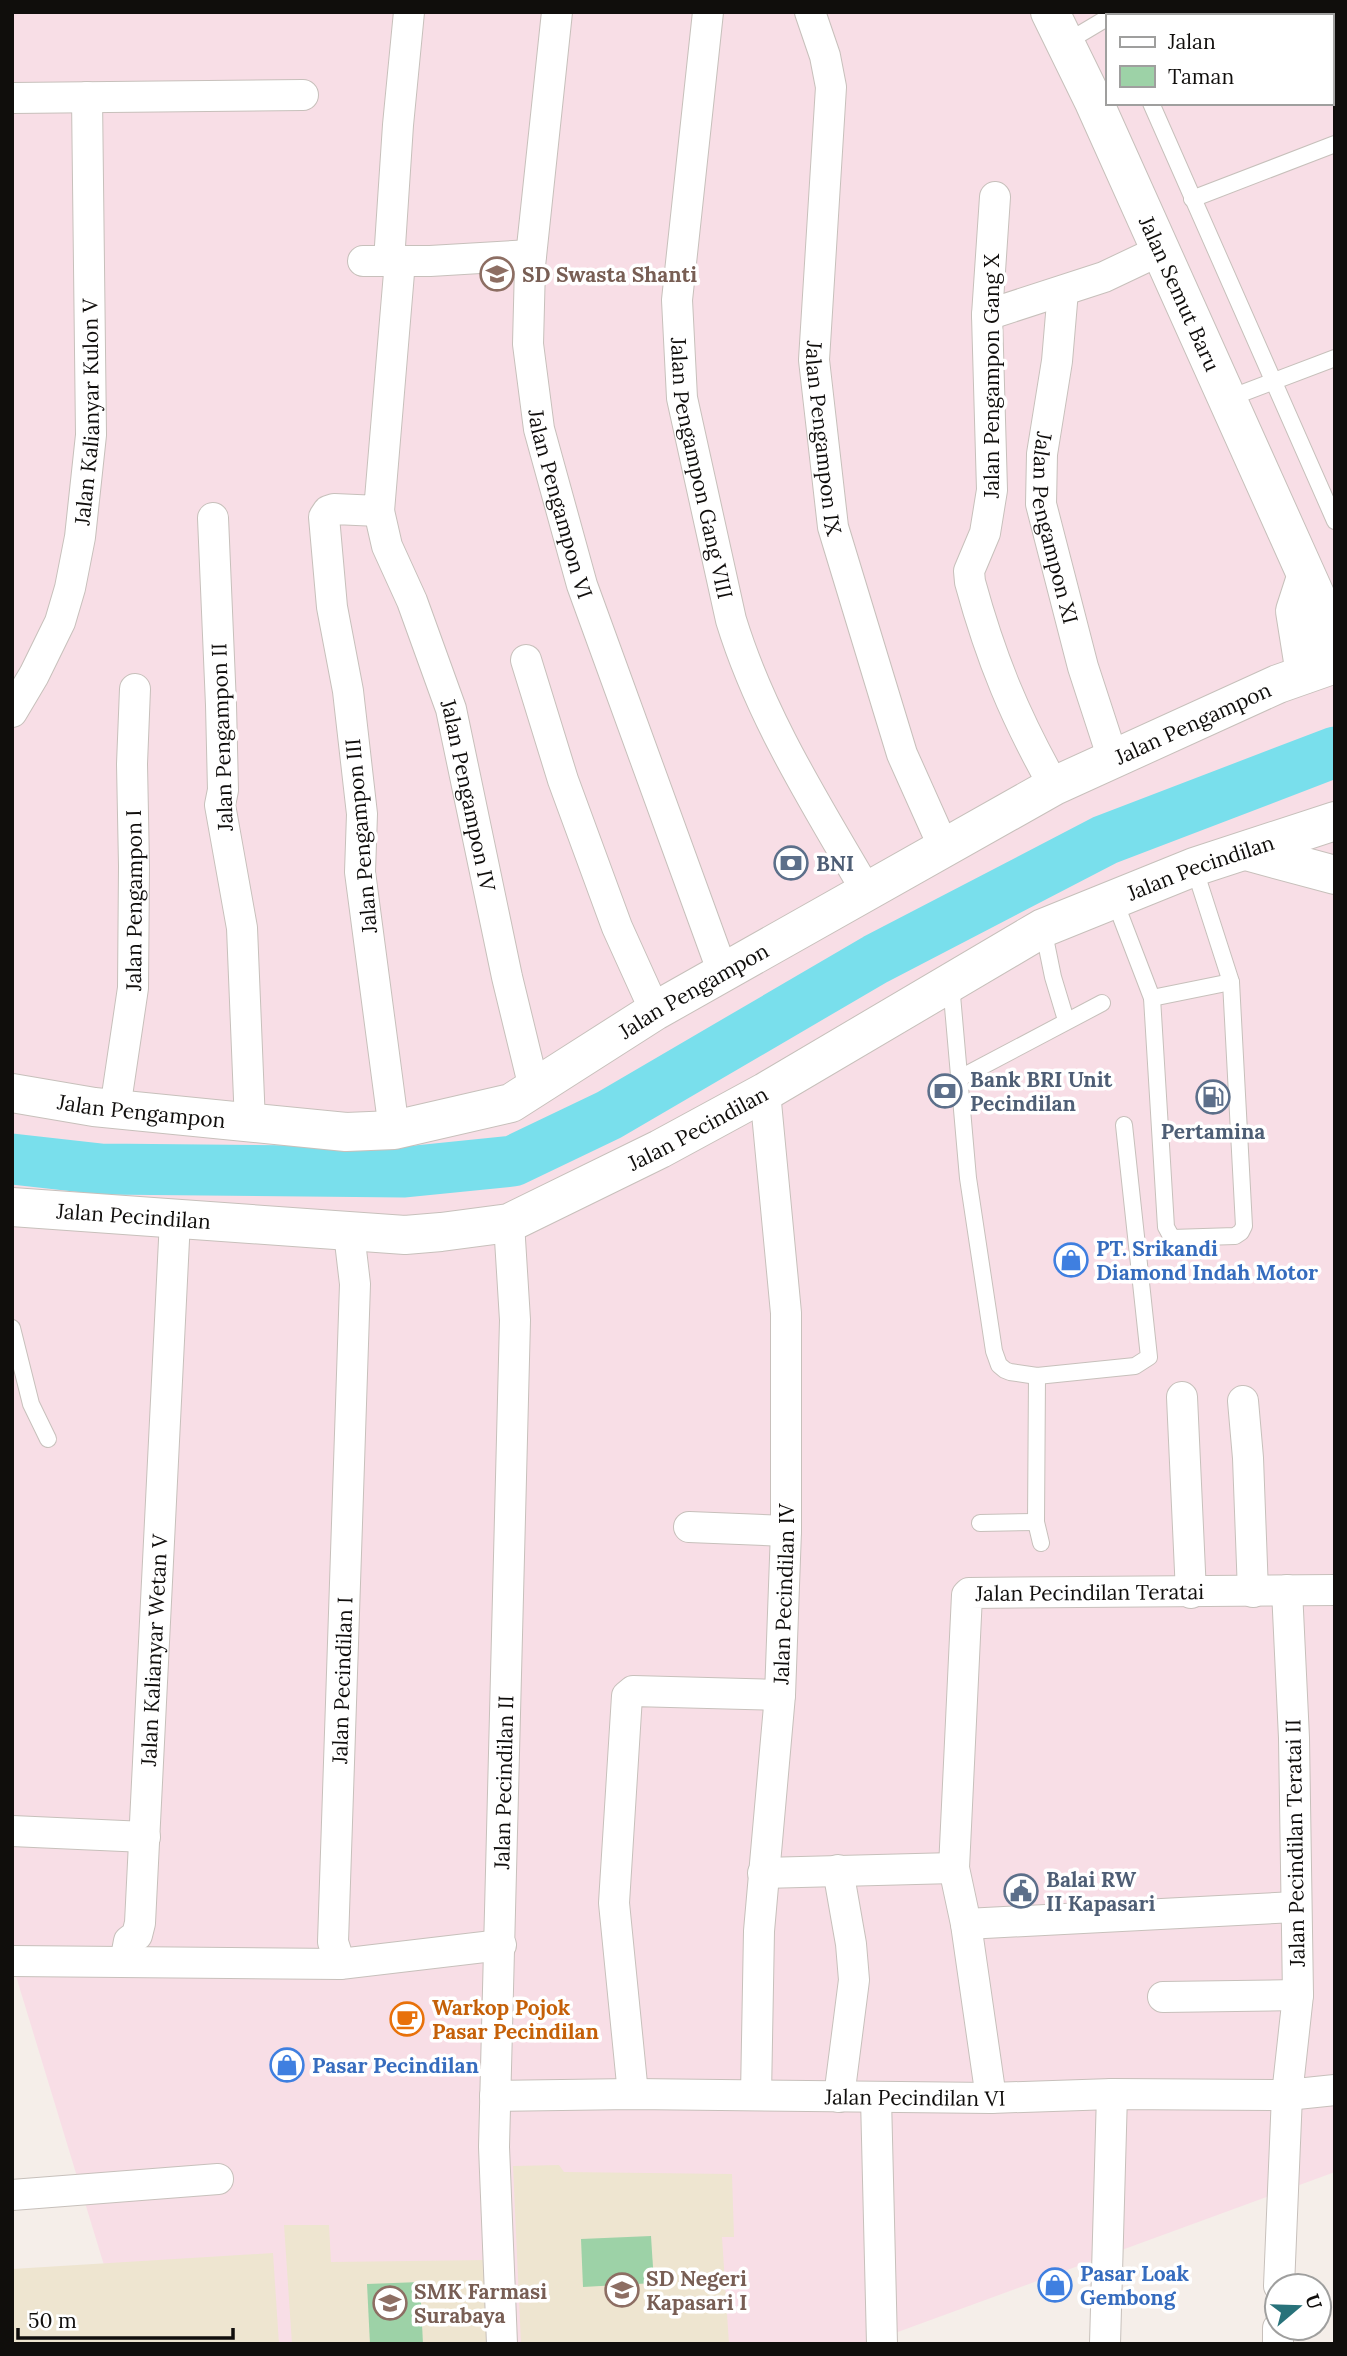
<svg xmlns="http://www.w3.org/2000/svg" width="1347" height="2356" viewBox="0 0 1347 2356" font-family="Lora,serif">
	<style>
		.commercial { fill: #f8dee6; fill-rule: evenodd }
		.education { fill: #eee5d0 }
		.green { fill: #9dd2a7 }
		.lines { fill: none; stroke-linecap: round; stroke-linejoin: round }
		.river { stroke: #79dfec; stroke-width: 51 }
		.lane-casing { stroke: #c7c0bb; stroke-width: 18 }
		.street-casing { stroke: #c7c0bb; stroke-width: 32 }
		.secondary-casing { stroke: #c7c0bb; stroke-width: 40 }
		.lane { stroke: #fff; stroke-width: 16 }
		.street { stroke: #fff; stroke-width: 30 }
		.secondary { stroke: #fff; stroke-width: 38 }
		.labels { text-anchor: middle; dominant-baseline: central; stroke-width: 7; stroke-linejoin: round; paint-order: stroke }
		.education-label { font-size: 21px; font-weight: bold; fill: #785e54; stroke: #fff; text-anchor: start }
		.street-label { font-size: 21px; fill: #100e0c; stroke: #fff }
		.service-label { font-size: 21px; font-weight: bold; fill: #4e5e75; stroke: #fff; text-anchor: start }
		.shop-label { font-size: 21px; font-weight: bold; fill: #366cbe; stroke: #fff; text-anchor: start }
		.food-label { font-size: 21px; font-weight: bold; fill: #c56008; stroke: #fff; text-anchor: start }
	</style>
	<rect width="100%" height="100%" fill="#f5eee9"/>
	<path class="commercial" d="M12,12H1335V2172L865,2344H128L12,1963ZM1107,16H1331V103H1107Z"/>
	<g class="education">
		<polygon points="559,2165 564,2172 732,2174 734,2237 722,2237 729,2344 521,2344 513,2166"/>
		<polygon points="284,2225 329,2225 331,2262 488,2260 492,2344 292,2344"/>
		<polygon points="273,2253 279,2344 12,2344 12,2269"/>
	</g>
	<g class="green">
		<polygon points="651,2236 654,2283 583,2287 581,2239"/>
		<polygon points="420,2282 423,2344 370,2344 367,2284"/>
	</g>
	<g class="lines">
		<polyline class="river" points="12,1159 101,1169 405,1172 513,1161 609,1115 876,959 1105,840 1335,752"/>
		<defs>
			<g id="lane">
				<polyline points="1065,43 1107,18"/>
				<polyline points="1151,103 1335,521"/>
				<polyline points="1192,199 1335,144"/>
				<polyline points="1227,399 1335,358"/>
				<polyline points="1114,899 1152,998 1166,1227 1172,1238 1235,1236 1241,1232 1244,1226 1231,982 1194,867"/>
				<polyline points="1043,928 1053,977 1066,1020"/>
				<polyline points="951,984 968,1178 994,1351 999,1365 1005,1370 1010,1372 1037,1376 1135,1366 1149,1357 1124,1125"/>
				<polyline points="1152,998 1231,982"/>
				<polyline points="960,1078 1102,1003"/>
				<polyline points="12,1328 31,1404 48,1439"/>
				<polyline points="1037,1376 1036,1522 1041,1543"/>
				<polyline points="980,1523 1036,1522"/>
			</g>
			<g id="street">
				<path id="s1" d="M557,12L530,266L528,344L539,429L582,585L723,973"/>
				<path id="s2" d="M708,12L677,300L682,398L731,620C761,718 816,804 867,892"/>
				<path id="s3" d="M810,12L825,56L831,87L814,360L833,527L902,754L944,848"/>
				<polyline points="12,98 303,95"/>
				<path d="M995,197L987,315L992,490L985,533L969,571L970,582C991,659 1015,717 1054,786"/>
				<polyline points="363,261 430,261 531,255"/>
				<polyline points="389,261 398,125 409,12"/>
				<path id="s4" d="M1063,291L1057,361L1042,454L1041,504L1083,667L1113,759"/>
				<polyline points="987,315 1104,277 1161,250"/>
				<path id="s5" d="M379,511L387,546L412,601L451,709L507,977L534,1088"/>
				<polyline points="213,518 221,705 223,790 220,805 242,928 250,1123"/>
				<polyline points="526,660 563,780 617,927 655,1011"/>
				<path id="s6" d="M12,712L34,675L60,622L70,588L80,537L91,435L87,97"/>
				<path id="s7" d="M115,1109L133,988L134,866L132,764L135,689"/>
				<polyline points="394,1130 360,872 362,814 348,691 332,607 324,517 328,511 334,509 379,511 400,261"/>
				<polyline points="1182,1397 1191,1593"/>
				<polyline points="1243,1401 1248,1458 1253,1592"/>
				<polyline points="689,1527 786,1531"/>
				<polyline points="12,1831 145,1837"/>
				<polyline points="838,1870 851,1944 854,1980 839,2097"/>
				<polyline points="763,1873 954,1868"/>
				<polyline points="966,1924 1295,1907"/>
				<polyline points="12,1961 340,1964 501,1945"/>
				<path id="s8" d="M125,1962L129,1941L137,1935L140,1923L175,1220"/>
				<path id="s9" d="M340,1964L333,1942L355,1284L349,1233"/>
				<polyline points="1163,1997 1298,1995"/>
				<polyline points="633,2094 614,1903 627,1696 633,1691 780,1695"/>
				<path id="s10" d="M756,2095L759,1931L780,1695L786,1531V1313L765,1092"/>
				<path id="s11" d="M495,2096L633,2094L991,2098L1112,2094L1287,2095L1335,2090"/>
				<polyline points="876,2098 882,2344"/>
				<path id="s12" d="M991,2098L966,1924L954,1868L967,1595L969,1593L1335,1590"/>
				<polyline points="12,2195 218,2179"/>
				<polyline points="1279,2286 1287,2095 1298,1995 1294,1738 1287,1590"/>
				<path id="s13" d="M502,2344L494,2147L515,1320L509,1223"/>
				<polyline points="1105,2344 1112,2094"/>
				<polyline points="1278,2344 1278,2328"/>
			</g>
			<g id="secondary">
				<path id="s14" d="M1050,12L1094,102L1335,639"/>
				<polyline points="1305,674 1295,611 1306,577"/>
				<polyline points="1246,851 1335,875"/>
				<path id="s15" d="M12,1093L94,1107L346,1132L394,1130L511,1103L655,1011L1054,786L1278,684L1335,664"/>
				<path id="s16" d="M12,1207L405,1235L441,1232L509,1223L660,1149L765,1092L1043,928L1194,867L1335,821"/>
			</g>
		</defs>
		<use href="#lane" class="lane-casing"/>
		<use href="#street" class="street-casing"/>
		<use href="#secondary" class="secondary-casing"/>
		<use href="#lane" class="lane"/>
		<use href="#street" class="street"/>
		<use href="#secondary" class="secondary"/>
	</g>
	<defs>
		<symbol id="school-ring" viewBox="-11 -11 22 22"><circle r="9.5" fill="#fff" stroke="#8d6e63" stroke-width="1.5"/><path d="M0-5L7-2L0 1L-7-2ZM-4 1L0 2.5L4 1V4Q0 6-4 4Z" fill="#8d6e63"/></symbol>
		<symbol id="bank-ring" viewBox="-11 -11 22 22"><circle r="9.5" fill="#fff" stroke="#5c6f8a" stroke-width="1.5"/><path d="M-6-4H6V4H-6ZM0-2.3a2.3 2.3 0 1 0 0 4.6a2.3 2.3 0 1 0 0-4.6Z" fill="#5c6f8a"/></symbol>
		<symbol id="fuel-ring" viewBox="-11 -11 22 22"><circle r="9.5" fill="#fff" stroke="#5c6f8a" stroke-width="1.5"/><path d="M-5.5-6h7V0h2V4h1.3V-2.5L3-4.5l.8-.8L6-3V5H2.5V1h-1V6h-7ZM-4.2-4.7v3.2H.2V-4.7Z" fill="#5c6f8a"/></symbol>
		<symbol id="shop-ring" viewBox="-11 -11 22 22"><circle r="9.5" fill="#fff" stroke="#3f7fe0" stroke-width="1.5"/><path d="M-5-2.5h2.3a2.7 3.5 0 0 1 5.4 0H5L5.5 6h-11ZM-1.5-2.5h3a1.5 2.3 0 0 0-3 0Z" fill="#3f7fe0"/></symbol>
		<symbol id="civic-ring" viewBox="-11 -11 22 22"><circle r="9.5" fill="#fff" stroke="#5c6f8a" stroke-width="1.5"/><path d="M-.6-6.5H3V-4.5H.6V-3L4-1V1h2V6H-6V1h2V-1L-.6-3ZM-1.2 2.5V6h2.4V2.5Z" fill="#5c6f8a"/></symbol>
		<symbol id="cafe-ring" viewBox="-11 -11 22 22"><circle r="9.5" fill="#fff" stroke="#e8710a" stroke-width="1.5"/><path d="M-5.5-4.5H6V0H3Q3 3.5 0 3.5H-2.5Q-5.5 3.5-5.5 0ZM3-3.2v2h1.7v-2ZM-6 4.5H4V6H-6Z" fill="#e8710a"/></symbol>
	</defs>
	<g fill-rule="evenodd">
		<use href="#school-ring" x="478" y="255" width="38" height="38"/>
		<use href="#bank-ring" x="772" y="844" width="38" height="38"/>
		<use href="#bank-ring" x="926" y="1072" width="38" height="38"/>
		<use href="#fuel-ring" x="1194" y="1078" width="38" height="38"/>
		<use href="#shop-ring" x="1052" y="1241" width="38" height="38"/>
		<use href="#civic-ring" x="1002" y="1872" width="38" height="38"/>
		<use href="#cafe-ring" x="388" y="2000" width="38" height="38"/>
		<use href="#shop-ring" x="268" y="2046" width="38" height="38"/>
		<use href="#shop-ring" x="1036" y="2266" width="38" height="38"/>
		<use href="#school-ring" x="603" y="2271" width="38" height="38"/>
		<use href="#school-ring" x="371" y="2284" width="38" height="38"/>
	</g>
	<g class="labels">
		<g class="education-label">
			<text x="522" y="274">SD Swasta Shanti</text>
			<text x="646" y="2278">SD Negeri<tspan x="646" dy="24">Kapasari I</tspan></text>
			<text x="414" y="2291">SMK Farmasi<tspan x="414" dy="24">Surabaya</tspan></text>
		</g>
		<g class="street-label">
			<text stroke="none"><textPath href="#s14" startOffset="310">Jalan Semut Baru</textPath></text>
			<text transform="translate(991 376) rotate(-90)">Jalan Pengampon Gang X</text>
			<text stroke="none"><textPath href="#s6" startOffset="315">Jalan Kalianyar Kulon V</textPath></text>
			<text stroke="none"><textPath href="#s3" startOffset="430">Jalan Pengampon IX</textPath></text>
			<text stroke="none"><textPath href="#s2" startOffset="460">Jalan Pengampon Gang VIII</textPath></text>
			<text stroke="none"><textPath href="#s1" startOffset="497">Jalan Pengampon VI</textPath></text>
			<text stroke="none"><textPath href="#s4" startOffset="240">Jalan Pengampon XI</textPath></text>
			<text stroke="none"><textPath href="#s15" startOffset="1286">Jalan Pengampon</textPath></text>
			<text transform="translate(222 737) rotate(-92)">Jalan Pengampon II</text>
			<text stroke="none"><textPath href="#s5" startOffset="299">Jalan Pengampon IV</textPath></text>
			<text transform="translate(361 836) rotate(-95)">Jalan Pengampon III</text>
			<text stroke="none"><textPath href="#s16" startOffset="1278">Jalan Pecindilan</textPath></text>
			<text stroke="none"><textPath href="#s7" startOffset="210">Jalan Pengampon I</textPath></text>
			<text stroke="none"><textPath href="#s15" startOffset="719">Jalan Pengampon</textPath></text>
			<text stroke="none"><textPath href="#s15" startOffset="131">Jalan Pengampon</textPath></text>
			<text stroke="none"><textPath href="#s16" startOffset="710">Jalan Pecindilan</textPath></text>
			<text stroke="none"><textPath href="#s16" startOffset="122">Jalan Pecindilan</textPath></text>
			<text stroke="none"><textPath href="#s10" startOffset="502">Jalan Pecindilan IV</textPath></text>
			<text stroke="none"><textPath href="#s12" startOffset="630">Jalan Pecindilan Teratai</textPath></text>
			<text stroke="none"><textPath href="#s8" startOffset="317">Jalan Kalianyar Wetan V</textPath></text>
			<text stroke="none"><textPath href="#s9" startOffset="285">Jalan Pecindilan I</textPath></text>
			<text stroke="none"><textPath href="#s13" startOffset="562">Jalan Pecindilan II</textPath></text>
			<text transform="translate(1295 1843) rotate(-91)">Jalan Pecindilan Teratai II</text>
			<text stroke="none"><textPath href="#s11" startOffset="420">Jalan Pecindilan VI</textPath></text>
		</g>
		<g class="service-label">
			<text x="816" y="863">BNI</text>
			<text x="970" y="1079">Bank BRI Unit<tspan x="970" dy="24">Pecindilan</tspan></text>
			<text x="1213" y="1131" text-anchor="middle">Pertamina</text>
			<text x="1046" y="1879">Balai RW<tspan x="1046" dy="24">II Kapasari</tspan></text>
		</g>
		<g class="shop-label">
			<text x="1096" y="1248">PT. Srikandi<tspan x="1096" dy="24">Diamond Indah Motor</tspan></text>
			<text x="312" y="2065">Pasar Pecindilan</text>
			<text x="1080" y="2273">Pasar Loak<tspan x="1080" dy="24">Gembong</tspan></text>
		</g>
		<g class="food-label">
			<text x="432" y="2007">Warkop Pojok<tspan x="432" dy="24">Pasar Pecindilan</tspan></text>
		</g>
	</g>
	<rect width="1347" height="2356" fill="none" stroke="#100e0c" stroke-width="28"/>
	<rect x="1106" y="14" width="228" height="91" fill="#ffffff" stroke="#9f9f9e" stroke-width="2"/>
	<rect x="1120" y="37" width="35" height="10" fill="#ffffff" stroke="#9f9f9e" stroke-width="2"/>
	<text x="1168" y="49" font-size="21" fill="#100e0c">Jalan</text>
	<rect x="1120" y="66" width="35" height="21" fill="#9dd2a7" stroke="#9f9f9e" stroke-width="2"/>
	<text x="1168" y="84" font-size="21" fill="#100e0c">Taman</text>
	<g transform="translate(1298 2307) rotate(71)"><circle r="33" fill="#ffffff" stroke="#9f9f9e" stroke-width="2"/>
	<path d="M0-5L12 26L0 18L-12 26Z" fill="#28727a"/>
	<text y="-10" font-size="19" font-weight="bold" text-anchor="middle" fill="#100e0c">U</text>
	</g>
	<path d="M18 2328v10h215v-10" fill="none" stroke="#100e0c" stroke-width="3.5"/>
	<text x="28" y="2328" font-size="21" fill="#100e0c" stroke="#ffffff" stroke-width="5" paint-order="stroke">50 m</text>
</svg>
